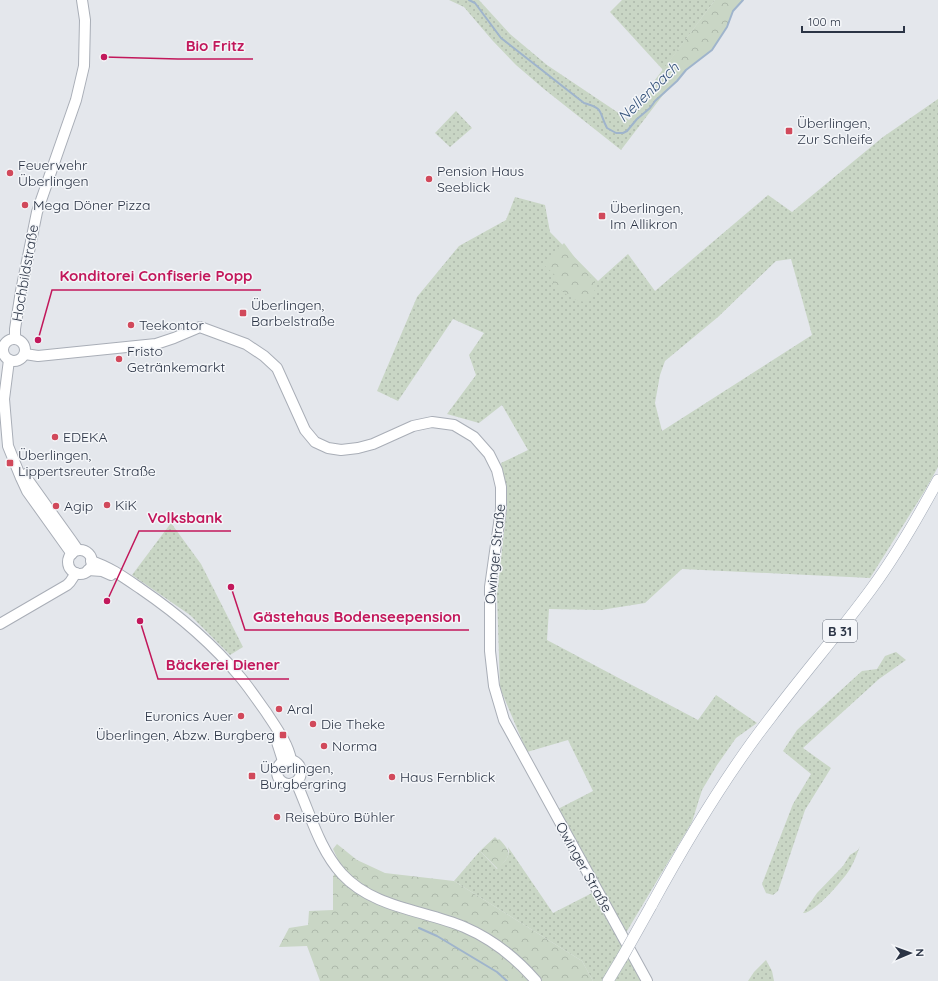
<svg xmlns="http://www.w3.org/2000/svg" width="938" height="981" viewBox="0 0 938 981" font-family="Quicksand,sans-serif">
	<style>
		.grass { fill: url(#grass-dots); fill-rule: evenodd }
		.forest { fill: url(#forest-crowns) }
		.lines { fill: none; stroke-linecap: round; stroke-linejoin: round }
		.stream { stroke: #9fb4cc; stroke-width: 2 }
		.secondary-casing { stroke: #a9aeb7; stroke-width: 12 }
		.primary-casing { stroke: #a3abb8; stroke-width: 12 }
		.secondary { stroke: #fff; stroke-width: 10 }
		.primary { stroke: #fff; stroke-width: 11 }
		.primary-bridge-casing { stroke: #a3abb8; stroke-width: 12; stroke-linecap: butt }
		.primary-bridge { stroke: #fff; stroke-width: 11 }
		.poi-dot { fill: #d1495b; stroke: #f4f6f9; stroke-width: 1.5 }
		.labels { text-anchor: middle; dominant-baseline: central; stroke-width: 3; stroke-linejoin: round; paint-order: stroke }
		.shield { fill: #f4f6f9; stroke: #676e7b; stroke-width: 1 }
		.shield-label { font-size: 13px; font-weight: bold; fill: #2b3445 }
		.poi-label { font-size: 14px; fill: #2b3445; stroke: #f4f6f9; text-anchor: start }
		.street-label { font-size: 14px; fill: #2b3445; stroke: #f4f6f9 }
		.water-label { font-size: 15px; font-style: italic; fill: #34527a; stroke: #f4f6f9 }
		.leader { fill: none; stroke: #c2185b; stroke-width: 1.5 }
		.callout-dot { fill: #c2185b; stroke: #f4f6f9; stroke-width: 1.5 }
		.callout-label { font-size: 15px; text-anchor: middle; font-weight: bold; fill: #c2185b; stroke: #f4f6f9; stroke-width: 3; stroke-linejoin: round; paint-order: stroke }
	</style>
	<defs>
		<pattern id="grass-dots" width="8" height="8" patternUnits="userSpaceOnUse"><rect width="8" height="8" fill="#c9d6c5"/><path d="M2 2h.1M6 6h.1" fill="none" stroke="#adb8ab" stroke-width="1.8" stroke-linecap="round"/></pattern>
		<pattern id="forest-crowns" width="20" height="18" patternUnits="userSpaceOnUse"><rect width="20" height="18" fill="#c9d6c5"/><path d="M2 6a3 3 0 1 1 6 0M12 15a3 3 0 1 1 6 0" fill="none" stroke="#adb8ab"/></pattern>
	</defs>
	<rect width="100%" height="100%" fill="#e4e7ec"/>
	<g class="grass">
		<polygon points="449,0 479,0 510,34 547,65 629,120 654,88 663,95 621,150 544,89 516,65 492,40 464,7"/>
		<polygon points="622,0 715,0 663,70 610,12"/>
		<path d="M938,99V467L924,492L870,578L682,569L645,603L601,610L549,609L547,640L698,720L716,695L757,723L736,738L717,765L702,790L692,822L624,936L556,810L593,791L568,740L527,752L500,688L497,594L507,506L501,463L528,450L502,405L479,423L447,414L476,375L469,355L484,333L453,319L398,401L377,391L417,297L459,246L506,220L515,197L545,205L550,232L598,281L628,254L655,291L768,195L792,212L883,137ZM791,259L812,335L662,431L655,403L660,375L665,361L718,317L776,261Z"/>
		<polygon points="456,111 472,128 450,147 435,133"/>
		<polygon points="171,523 201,564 243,647 230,655 190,615 132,575"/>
		<polygon points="896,652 906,660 879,679 803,748 831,768 805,810 778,891 773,895 766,893 762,884 793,804 811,774 783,751 797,730 862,671 877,669 885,656"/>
		<path d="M860,846C857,854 854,862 850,869C844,879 814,914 803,913L817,893L843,866L850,855L858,850Z"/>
		<path d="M508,847L553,913L594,892L641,981H593L582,961L454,881L480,851L497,869C504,862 511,857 508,847Z"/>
		<polygon points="766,960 772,971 774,981 748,981 754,972"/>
	</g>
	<g class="forest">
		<polygon points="715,0 743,0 733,11 727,27 712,50 686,70 663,95 654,88 652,84"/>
		<path d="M564,243L581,266L597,285L590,301C576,305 563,291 552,284L557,277L543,264Z"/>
		<path d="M495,837L498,840L499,839C513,853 510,856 498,869L480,851Z"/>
		<polygon points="337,844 357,860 385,873 454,881 582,961 593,981 320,981 307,946 279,947 289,928 308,925 309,911 333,910 333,877 339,862 333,849"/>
	</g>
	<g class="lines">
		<g class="stream">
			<path d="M469,0L475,3L501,38L584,103C605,109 598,111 607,128L616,133H623L627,131L637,119L650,108L655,101L677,81L686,70L712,50L727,27L733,11L743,0"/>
			<polyline points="419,928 437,936 497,972 507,981"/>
		</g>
		<defs>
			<g id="secondary">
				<circle cx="14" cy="350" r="11"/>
				<polyline points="15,339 15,329 21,291 37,212 76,100 84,66 85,20 82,0"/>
				<polyline points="25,354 38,356 156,344 174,338 200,327 246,344 264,356 277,368 305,430 315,442 328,448 341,450 358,448 373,444 413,426 432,422 454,425 474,437 489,454 497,470 501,487 501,509 490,587 490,651 494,686 504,720 647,981"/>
				<polyline points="9,360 4,399 8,446 21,478 27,491 72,554"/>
				<polyline points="26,474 28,480 71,540 78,550"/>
				<circle cx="80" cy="562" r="12"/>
				<path d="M91,561C110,567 125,578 141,589C179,615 212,643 241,678C250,689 258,701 266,712C275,726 288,743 291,760"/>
				<polyline points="88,570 102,571 111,575"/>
				<polyline points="0,624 67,585 70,582 76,573"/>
				<polyline points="276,739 283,761"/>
				<circle cx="289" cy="772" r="12"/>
				<path d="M296,782C310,813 319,849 342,874C373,908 424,910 464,927C492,939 516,958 536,981"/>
			</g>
			<g id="primary">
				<path d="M651,906C687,840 725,776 771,717C804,673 840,632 872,588C897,554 918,517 938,480"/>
				<polyline points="608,981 623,956"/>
			</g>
		</defs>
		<use href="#secondary" class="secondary-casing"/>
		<use href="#primary" class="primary-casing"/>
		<use href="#secondary" class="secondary"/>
		<use href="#primary" class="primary"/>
		<defs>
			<polyline id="primary-bridge" points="623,956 651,906"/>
		</defs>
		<use href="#primary-bridge" class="primary-bridge-casing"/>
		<use href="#primary-bridge" class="primary-bridge"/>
	</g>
	<g class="poi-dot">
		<rect x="785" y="127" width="8" height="8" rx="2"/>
		<circle cx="10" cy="173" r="4"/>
		<circle cx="429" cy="179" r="4"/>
		<circle cx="25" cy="205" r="4"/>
		<rect x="598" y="212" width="8" height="8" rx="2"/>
		<rect x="239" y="309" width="8" height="8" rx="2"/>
		<circle cx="131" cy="325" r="4"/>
		<circle cx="119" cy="359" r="4"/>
		<circle cx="55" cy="437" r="4"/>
		<rect x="6" y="459" width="8" height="8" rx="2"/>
		<circle cx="107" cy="505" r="4"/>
		<circle cx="56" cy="506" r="4"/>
		<circle cx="279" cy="709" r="4"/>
		<circle cx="241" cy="716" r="4"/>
		<circle cx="313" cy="724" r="4"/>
		<rect x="279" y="731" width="8" height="8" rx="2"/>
		<circle cx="324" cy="746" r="4"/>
		<rect x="248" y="772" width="8" height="8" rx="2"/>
		<circle cx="392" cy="777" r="4"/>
		<circle cx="277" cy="817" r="4"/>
	</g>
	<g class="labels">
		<rect class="shield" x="823" y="620" width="34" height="22" rx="3"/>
		<g class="shield-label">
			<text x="840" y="631">B 31</text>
		</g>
		<g class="poi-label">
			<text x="797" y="123">Überlingen,<tspan x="797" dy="16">Zur Schleife</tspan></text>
			<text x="18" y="165">Feuerwehr<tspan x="18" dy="16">Überlingen</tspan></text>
			<text x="437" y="171">Pension Haus<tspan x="437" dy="16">Seeblick</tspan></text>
			<text x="33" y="205">Mega Döner Pizza</text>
			<text x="610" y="208">Überlingen,<tspan x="610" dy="16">Im Allikron</tspan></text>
			<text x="251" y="305">Überlingen,<tspan x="251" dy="16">Barbelstraße</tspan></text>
			<text x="139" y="325">Teekontor</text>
			<text x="127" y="351">Fristo<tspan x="127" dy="16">Getränkemarkt</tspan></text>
			<text x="63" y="437">EDEKA</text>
			<text x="18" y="455">Überlingen,<tspan x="18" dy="16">Lippertsreuter Straße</tspan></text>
			<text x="115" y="505">KiK</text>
			<text x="64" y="506">Agip</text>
			<text x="287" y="709">Aral</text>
			<text x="233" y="716" text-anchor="end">Euronics Auer</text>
			<text x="321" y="724">Die Theke</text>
			<text x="275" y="735" text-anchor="end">Überlingen, Abzw. Burgberg</text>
			<text x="332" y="746">Norma</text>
			<text x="260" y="768">Überlingen,<tspan x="260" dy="16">Burgbergring</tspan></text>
			<text x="400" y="777">Haus Fernblick</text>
			<text x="285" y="817">Reisebüro Bühler</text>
		</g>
		<g class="street-label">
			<text transform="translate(25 273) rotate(-80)">Hochbildstraße</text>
			<text transform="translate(495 554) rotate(-84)">Owinger Straße</text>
			<text transform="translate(584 867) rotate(61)">Owinger Straße</text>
		</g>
		<g class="water-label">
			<text transform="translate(648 92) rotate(-44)">Nellenbach</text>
		</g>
	</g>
	<path class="leader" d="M104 57L178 59H253M38 340L52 290H261M107 601L139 531H231M231 587L245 630H469M140 621L158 679H289"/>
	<g class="callout-dot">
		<circle cx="104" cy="57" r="4"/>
		<circle cx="38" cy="340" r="4"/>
		<circle cx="107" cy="601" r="4"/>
		<circle cx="231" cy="587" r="4"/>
		<circle cx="140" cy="621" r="4"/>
	</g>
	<g class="callout-label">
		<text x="215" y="51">Bio Fritz</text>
		<text x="156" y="281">Konditorei Confiserie Popp</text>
		<text x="185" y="523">Volksbank</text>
		<text x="357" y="622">Gästehaus Bodenseepension</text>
		<text x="223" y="670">Bäckerei Diener</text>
	</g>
	<g transform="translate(910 953) rotate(88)" stroke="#f4f6f9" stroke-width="3" paint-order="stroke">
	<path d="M0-3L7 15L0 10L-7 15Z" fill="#2b3445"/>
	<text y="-6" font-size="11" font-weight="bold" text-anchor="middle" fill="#2b3445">N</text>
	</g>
	<path d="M802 26v6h102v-6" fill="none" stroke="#2b3445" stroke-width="2"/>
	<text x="808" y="26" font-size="12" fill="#2b3445" stroke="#f4f6f9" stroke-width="3" paint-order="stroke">100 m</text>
</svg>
